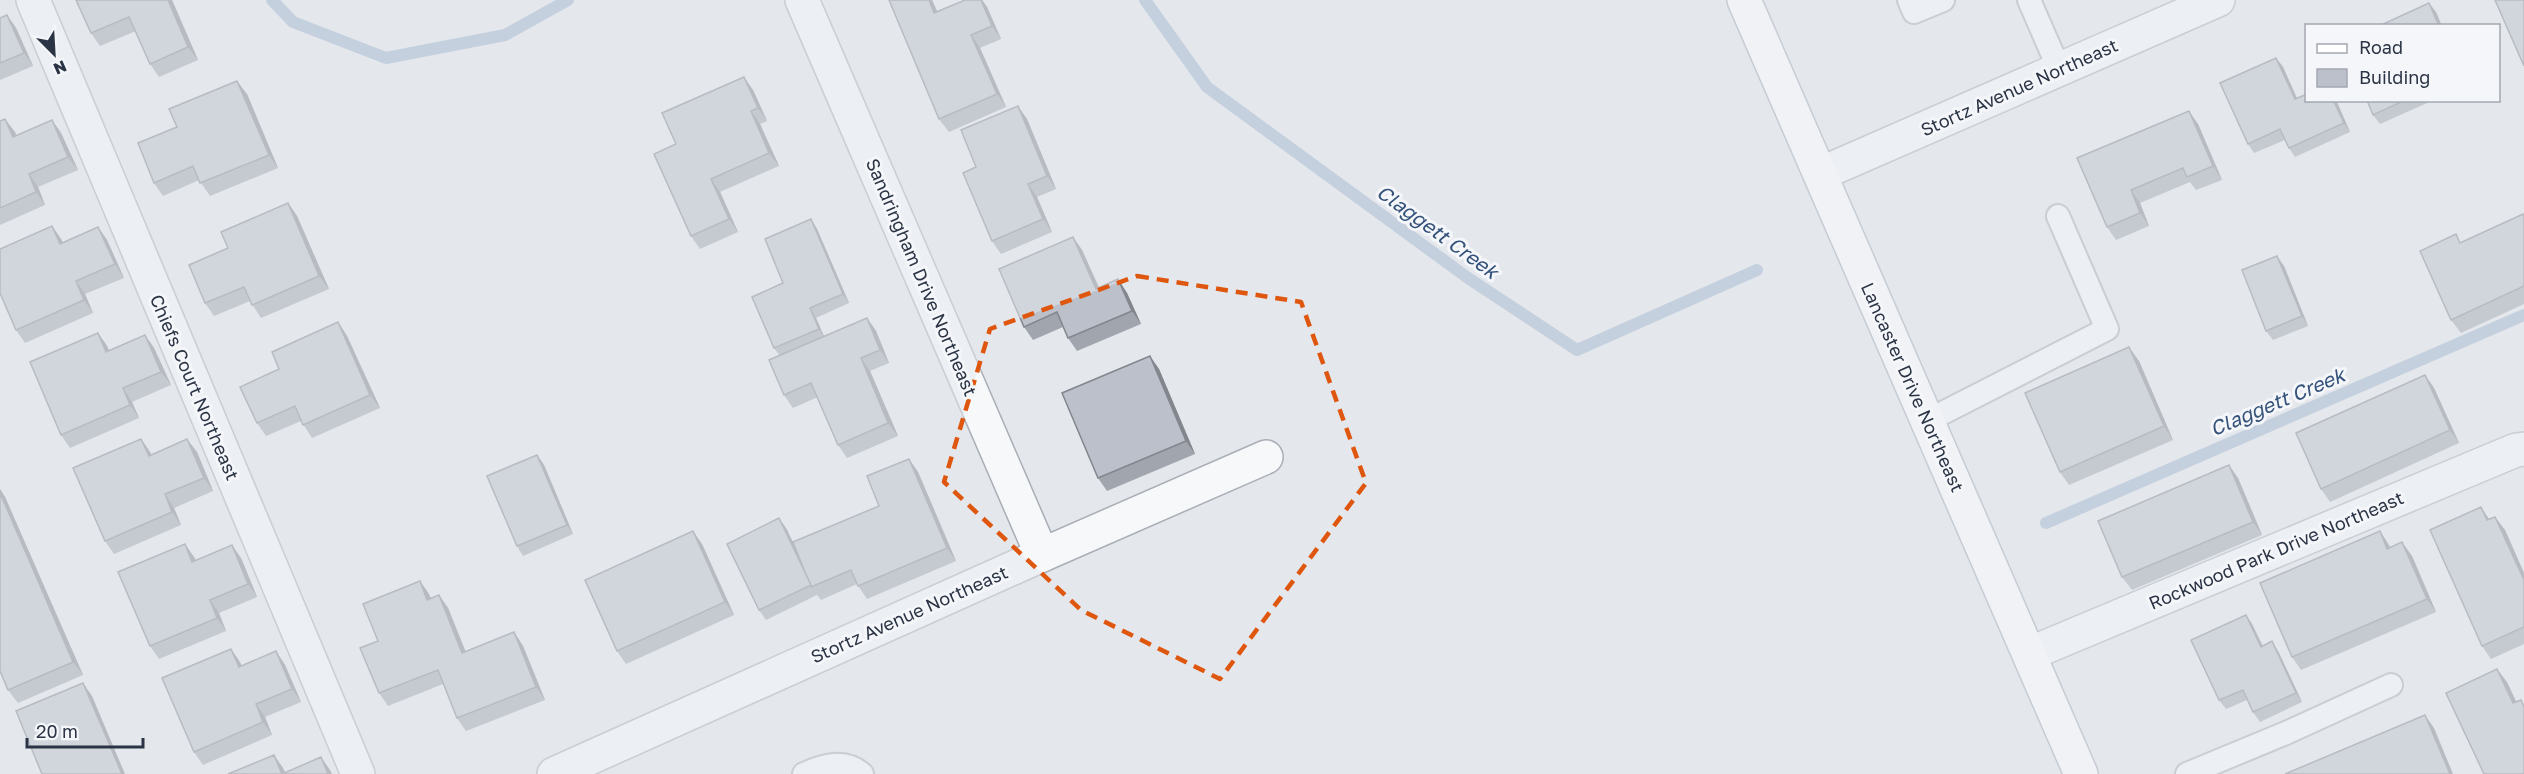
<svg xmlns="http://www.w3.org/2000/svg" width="2524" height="774" viewBox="0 0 2524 774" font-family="'Golos Text',sans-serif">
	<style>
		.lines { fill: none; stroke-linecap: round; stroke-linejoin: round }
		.stream { stroke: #9fb4cc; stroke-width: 12 }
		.service-casing { stroke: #a9aeb7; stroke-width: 26 }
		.minor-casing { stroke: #a9aeb7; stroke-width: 36 }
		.primary-casing { stroke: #a3abb8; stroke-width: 36 }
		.service { stroke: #f7f8fa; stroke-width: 22 }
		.minor { stroke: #f7f8fa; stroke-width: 33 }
		.primary { stroke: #fff; stroke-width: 33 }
		.wall { fill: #a1a5ae }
		.shaded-wall { fill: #83868d }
		.building { fill: #bbc0ca; stroke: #83868d; stroke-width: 1.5 }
		.marked { fill: none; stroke: #df570f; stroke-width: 4.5; stroke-dasharray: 12 8; stroke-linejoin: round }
		.labels { text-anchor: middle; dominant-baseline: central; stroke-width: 6; stroke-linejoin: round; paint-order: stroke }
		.street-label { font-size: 18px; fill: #2b3445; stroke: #f4f6f9 }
		.water-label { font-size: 20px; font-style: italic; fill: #34527a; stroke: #f4f6f9 }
	</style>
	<rect width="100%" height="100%" fill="#e4e7ec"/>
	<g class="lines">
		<g class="stream">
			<polyline points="272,0 293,22 386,58 505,35 568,0"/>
			<polyline points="1145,0 1207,87 1468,278 1577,350 1757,270"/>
			<polyline points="2046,523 2524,315"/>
		</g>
		<defs>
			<g id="service">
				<polyline points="1909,0 1914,12 1943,0"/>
				<polyline points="2029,0 2059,69"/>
				<polyline points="1927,421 2107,329 2058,216"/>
				<path d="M804,774C824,765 845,759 862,774"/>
				<polyline points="2187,774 2286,733 2391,685"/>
			</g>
			<g id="minor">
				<polyline points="33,0 358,774"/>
				<polyline points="802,0 1042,555"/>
				<polyline points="1820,174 2218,0"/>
				<polyline points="2029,654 2449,478 2516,450 2524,449"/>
				<polyline points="554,774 1042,555 1266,457"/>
			</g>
			<polyline id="primary" points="1744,0 2081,774"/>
		</defs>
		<use href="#service" class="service-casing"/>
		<use href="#minor" class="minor-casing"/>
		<use href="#primary" class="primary-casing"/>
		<use href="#service" class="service"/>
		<use href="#minor" class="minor"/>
		<use href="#primary" class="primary"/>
	</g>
	<g class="wall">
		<polygon points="76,0 172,0 198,60 159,77 150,64 136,31 100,46 91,33"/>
		<polygon points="889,0 932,0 937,12 965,0 982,0 987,7 1001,39 980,48 1006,107 949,132 939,119"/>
		<polygon points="7,15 16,28 33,66 0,80 0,18"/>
		<polygon points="2276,58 2283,67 2297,98 2307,100 2336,100 2350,132 2295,157 2289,148 2285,140 2254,153 2248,144"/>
		<polygon points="753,90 767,121 760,124 779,166 720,192 738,232 700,249 691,236 676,144"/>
		<polygon points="247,94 278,168 210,196 199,180 163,196 154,183 177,127"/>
		<polygon points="2367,100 2434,100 2380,124 2373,115"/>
		<polygon points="1027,119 1056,189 1037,197 1052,232 1001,254 992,241 976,167"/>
		<polygon points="52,120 61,133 78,170 38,187 45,205 0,225 0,121 15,132 16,136"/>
		<polygon points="2198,124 2222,180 2196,190 2190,182 2140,203 2149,226 2116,240 2107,227 2077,158"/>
		<polygon points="288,203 297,216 329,289 261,318 250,301 214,316 205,303 228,248"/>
		<polygon points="2524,216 2524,304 2461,333 2451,320"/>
		<polygon points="811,219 817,229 849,303 816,318 824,336 867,318 876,331 889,363 870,371 898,436 847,458 838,445 818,397 793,408 784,395 780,356 774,348 783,283"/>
		<polygon points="52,226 63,242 98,227 107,240 124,278 85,294 93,313 25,343 16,330"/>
		<polygon points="1073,237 1082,250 1099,287 1118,279 1127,293 1141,324 1077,351 1068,338 1063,327 1033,340 1024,327"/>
		<polygon points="2284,266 2308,326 2273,340 2266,331"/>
		<polygon points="338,322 347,336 380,408 312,438 301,421 266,436 257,423 279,369"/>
		<polygon points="98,333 107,346 109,350 145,335 154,348 171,385 132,402 139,418 70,448 61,435"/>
		<polygon points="2139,361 2173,440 2069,485 2060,472"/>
		<polygon points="1159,369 1195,454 1107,491 1098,478"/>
		<polygon points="2425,375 2434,388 2459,443 2330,502 2321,489"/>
		<polygon points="141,439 152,455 197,452 213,491 174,508 181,525 114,554 105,541"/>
		<polygon points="537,455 544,465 573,534 523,556 517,546"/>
		<polygon points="909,459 918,472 956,561 867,599 857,584 821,600 817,595 766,620 759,610 786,528 793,542 879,506"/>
		<polygon points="2238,478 2262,535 2132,590 2122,577"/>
		<polygon points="0,489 5,497 83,675 18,703 8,690 0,671"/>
		<polygon points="2481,507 2489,519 2495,517 2505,530 2524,573 2524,644 2491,659 2482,646"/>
		<polygon points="702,544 734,615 626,664 617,651"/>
		<polygon points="2389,545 2390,547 2412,556 2436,612 2301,670 2292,657"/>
		<polygon points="194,557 196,561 241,558 257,597 219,613 226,631 159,659 150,646"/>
		<polygon points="420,581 431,598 439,595 448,608 466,652 514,632 523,646 545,700 466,731 457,718 443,684 388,706 379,693 378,641"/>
		<polygon points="2246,615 2252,624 2263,646 2278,651 2302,702 2260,722 2253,712 2247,700 2226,709 2219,700"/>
		<polygon points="231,649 242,666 276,651 285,665 301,702 265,717 272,735 203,765 194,752"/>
	</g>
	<g class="shaded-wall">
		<polygon points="168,0 172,0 198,60 188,47"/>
		<polygon points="929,0 932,0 944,26 934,13"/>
		<polygon points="981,0 982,0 987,7 1001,39 992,26"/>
		<polygon points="2429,3 2436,12 2442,26 2439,26"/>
		<polygon points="7,15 16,28 33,66 24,53"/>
		<polygon points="971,35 980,48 1006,107 997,94"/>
		<polygon points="2276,58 2283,67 2301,108 2295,99"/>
		<polygon points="744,77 753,90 767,121 758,108"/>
		<polygon points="237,81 247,94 278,168 269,155"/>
		<polygon points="2333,100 2336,100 2350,132 2344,123"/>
		<polygon points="1018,106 1027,119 1056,189 1047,176"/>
		<polygon points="751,111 760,124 779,166 769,153"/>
		<polygon points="2189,111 2198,124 2222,180 2213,166"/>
		<polygon points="5,119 15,132 22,150 13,137"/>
		<polygon points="52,120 61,133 78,170 68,157"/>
		<polygon points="29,174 38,187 45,205 36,192"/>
		<polygon points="711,179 720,192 738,232 729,219"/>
		<polygon points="1028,184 1037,197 1052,232 1043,219"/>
		<polygon points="2131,190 2140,203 2149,226 2140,213"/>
		<polygon points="288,203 297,216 329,289 319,276"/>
		<polygon points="811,219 817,229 849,303 843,294"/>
		<polygon points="52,226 61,239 69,257 60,244"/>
		<polygon points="98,227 107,240 124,278 115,264"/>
		<polygon points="1073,237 1082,250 1105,302 1096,289"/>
		<polygon points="2277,256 2284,266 2308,326 2302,316"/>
		<polygon points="1118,279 1127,293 1141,324 1132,311"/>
		<polygon points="76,281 85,294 93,313 84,300"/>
		<polygon points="810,308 816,318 825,339 819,329"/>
		<polygon points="867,318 876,331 889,363 880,350"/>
		<polygon points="338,322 347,336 380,408 370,395"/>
		<polygon points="98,333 107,346 115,365 106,352"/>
		<polygon points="145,335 154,348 171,385 161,372"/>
		<polygon points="2129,347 2139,361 2173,440 2164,426"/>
		<polygon points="1150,356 1159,369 1195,454 1186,441"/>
		<polygon points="861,358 870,371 898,436 888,423"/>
		<polygon points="2425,375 2434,388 2459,443 2450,430"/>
		<polygon points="123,388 132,402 139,418 130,405"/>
		<polygon points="141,439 150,452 158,470 149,456"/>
		<polygon points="187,439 197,452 213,491 204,478"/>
		<polygon points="537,455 544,465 573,534 567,525"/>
		<polygon points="909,459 918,472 956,561 947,548"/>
		<polygon points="2229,465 2238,478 2262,535 2253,522"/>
		<polygon points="0,489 5,497 83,675 73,662 0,493"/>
		<polygon points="165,494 174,508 181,525 172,512"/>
		<polygon points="2481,507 2490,521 2487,520"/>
		<polygon points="2495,517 2505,530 2524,573 2524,580"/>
		<polygon points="779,518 786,528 814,586 812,586"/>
		<polygon points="693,531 702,544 734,615 725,602"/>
		<polygon points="2380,531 2389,545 2396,562 2387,549"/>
		<polygon points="2402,542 2412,556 2436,612 2427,599"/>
		<polygon points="185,544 194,557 202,575 192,562"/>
		<polygon points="232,545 241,558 257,597 248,584"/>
		<polygon points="420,581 429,594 437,613 427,600"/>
		<polygon points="439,595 448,608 471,666 462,653"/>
		<polygon points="210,600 219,613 226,631 217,618"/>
		<polygon points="2246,615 2252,624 2267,656 2261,647"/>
		<polygon points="514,632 523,646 545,700 536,687"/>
		<polygon points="2272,641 2278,651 2302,702 2296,693"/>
		<polygon points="231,649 240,662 248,681 239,667"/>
		<polygon points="276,651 285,665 301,702 292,689"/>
		<polygon points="2497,669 2507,682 2523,716 2513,703"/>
		<polygon points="83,683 92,696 125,774 122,774"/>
		<polygon points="256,704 265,717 272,735 263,722"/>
		<polygon points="2425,715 2434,728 2453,774 2450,774"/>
		<polygon points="274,755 283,768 286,774 282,774"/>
		<polygon points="321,757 330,770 332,774 328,774"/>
	</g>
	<g class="building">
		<polygon points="76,0 168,0 188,47 150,64 129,17 91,33"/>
		<polygon points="889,0 929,0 934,13 965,0 981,0 992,26 971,35 997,94 939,119"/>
		<polygon points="2495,0 2524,0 2524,66"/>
		<polygon points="2429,3 2439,26 2379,26"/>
		<polygon points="7,15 24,53 0,63 0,18"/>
		<polygon points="2276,58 2295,99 2307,94 2307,100 2333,100 2344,123 2289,148 2280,129 2248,144 2220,83"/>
		<polygon points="744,77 758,108 751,111 769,153 711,179 729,219 691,236 654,154 676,144 662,113"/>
		<polygon points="237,81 269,155 200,183 193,166 154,183 138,143 177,127 169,109"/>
		<polygon points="2367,100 2405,100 2373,115"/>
		<polygon points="1018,106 1047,176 1028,184 1043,219 992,241 963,173 976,167 961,130"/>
		<polygon points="2189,111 2213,166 2187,177 2183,168 2131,190 2140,213 2107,227 2077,158"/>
		<polygon points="5,119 13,137 52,120 68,157 29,174 36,192 0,208 0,121"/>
		<polygon points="288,203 319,276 252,305 244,287 205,303 189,265 228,248 221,232"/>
		<polygon points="2523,214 2524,216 2524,286 2451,320 2420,251 2456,234 2460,243"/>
		<polygon points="811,219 843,294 810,308 819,329 774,348 752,297 783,283 765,239"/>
		<polygon points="52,226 60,244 98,227 115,264 76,281 84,300 16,330 0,293 0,249"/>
		<polygon points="1073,237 1096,289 1118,279 1132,311 1068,338 1057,312 1024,327 999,269"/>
		<polygon points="2277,256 2302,316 2266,331 2242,270"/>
		<polygon points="867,318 880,350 861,358 888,423 838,445 811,383 784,395 769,360"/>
		<polygon points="338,322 370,395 303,425 295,406 257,423 240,387 279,369 272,352"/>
		<polygon points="98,333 106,352 145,335 161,372 123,388 130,405 61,435 30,362"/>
		<polygon points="2129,347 2164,426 2060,472 2025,393"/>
		<polygon points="1150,356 1186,441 1098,478 1062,393"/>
		<polygon points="2425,375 2450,430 2321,489 2296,433"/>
		<polygon points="141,439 149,456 187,439 204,478 165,494 172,512 105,541 73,468"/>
		<polygon points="537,455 567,525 517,546 487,476"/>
		<polygon points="909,459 947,548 858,586 851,570 811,587 793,542 879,506 867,476"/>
		<polygon points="2229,465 2253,522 2122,577 2098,521"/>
		<polygon points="0,493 73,662 8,690 0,671"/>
		<polygon points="2481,507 2487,520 2495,517 2524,580 2524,627 2482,646 2430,530"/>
		<polygon points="779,518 811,585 759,610 727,544"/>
		<polygon points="693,531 725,602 617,651 585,580"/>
		<polygon points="2380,531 2387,549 2402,542 2427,599 2292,657 2260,583"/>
		<polygon points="185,544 192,562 232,545 248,584 210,600 217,618 150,646 118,572"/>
		<polygon points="420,581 427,600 439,595 462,653 514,632 536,687 457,718 438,670 379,693 360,648 378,641 363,604"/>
		<polygon points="2246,615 2261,647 2272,641 2296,693 2253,712 2243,690 2219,700 2191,640"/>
		<polygon points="231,649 239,667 276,651 292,689 256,704 263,722 194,752 162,678"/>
		<polygon points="2497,669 2513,703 2521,700 2524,707 2524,774 2484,774 2446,693"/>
		<polygon points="83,683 122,774 42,774 16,711"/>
		<polygon points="2425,715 2450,774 2285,774"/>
		<polygon points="274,755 282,774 321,757 328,774 228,774"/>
	</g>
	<path d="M0 0H2524V774H0ZM1137,276L1301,302L1366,483L1220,679L1081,610L944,482L990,329Z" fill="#e4e7ec" fill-opacity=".55" fill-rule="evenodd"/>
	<path class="marked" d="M1137,276L1301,302L1366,483L1220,679L1081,610L944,482L990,329Z"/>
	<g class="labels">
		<g class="street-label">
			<text transform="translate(2019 87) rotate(-24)">Stortz Avenue Northeast</text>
			<text transform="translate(922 277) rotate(67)">Sandringham Drive Northeast</text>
			<text transform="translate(195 387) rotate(67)">Chiefs Court Northeast</text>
			<text transform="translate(1913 387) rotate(66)">Lancaster Drive Northeast</text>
			<text transform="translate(2276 550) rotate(-23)">Rockwood Park Drive Northeast</text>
			<text transform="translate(909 614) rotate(-24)">Stortz Avenue Northeast</text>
		</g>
		<g class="water-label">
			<text transform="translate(1438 231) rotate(36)">Claggett Creek</text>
			<text transform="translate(2277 401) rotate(-23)">Claggett Creek</text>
		</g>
	</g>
	<rect x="2305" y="24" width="195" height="78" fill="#f4f6f9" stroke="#a4a8b1" stroke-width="1.5"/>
	<rect x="2317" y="44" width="30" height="9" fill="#ffffff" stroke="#a4a8b1" stroke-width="1.5"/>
	<text x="2359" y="54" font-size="18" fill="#2b3445">Road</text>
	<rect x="2317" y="69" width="30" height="18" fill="#bbc0ca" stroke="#a4a8b1" stroke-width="1.5"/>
	<text x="2359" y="84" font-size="18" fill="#2b3445">Building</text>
	<g transform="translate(54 54) rotate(156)" stroke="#f4f6f9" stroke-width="4.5" paint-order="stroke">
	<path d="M0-4.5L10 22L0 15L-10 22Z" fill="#2b3445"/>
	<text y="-9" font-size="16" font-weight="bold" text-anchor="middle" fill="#2b3445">N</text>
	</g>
	<path d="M27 738v9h116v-9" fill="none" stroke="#2b3445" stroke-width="3"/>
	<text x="36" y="738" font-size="18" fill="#2b3445" stroke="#f4f6f9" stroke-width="4.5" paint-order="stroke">20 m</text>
</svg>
